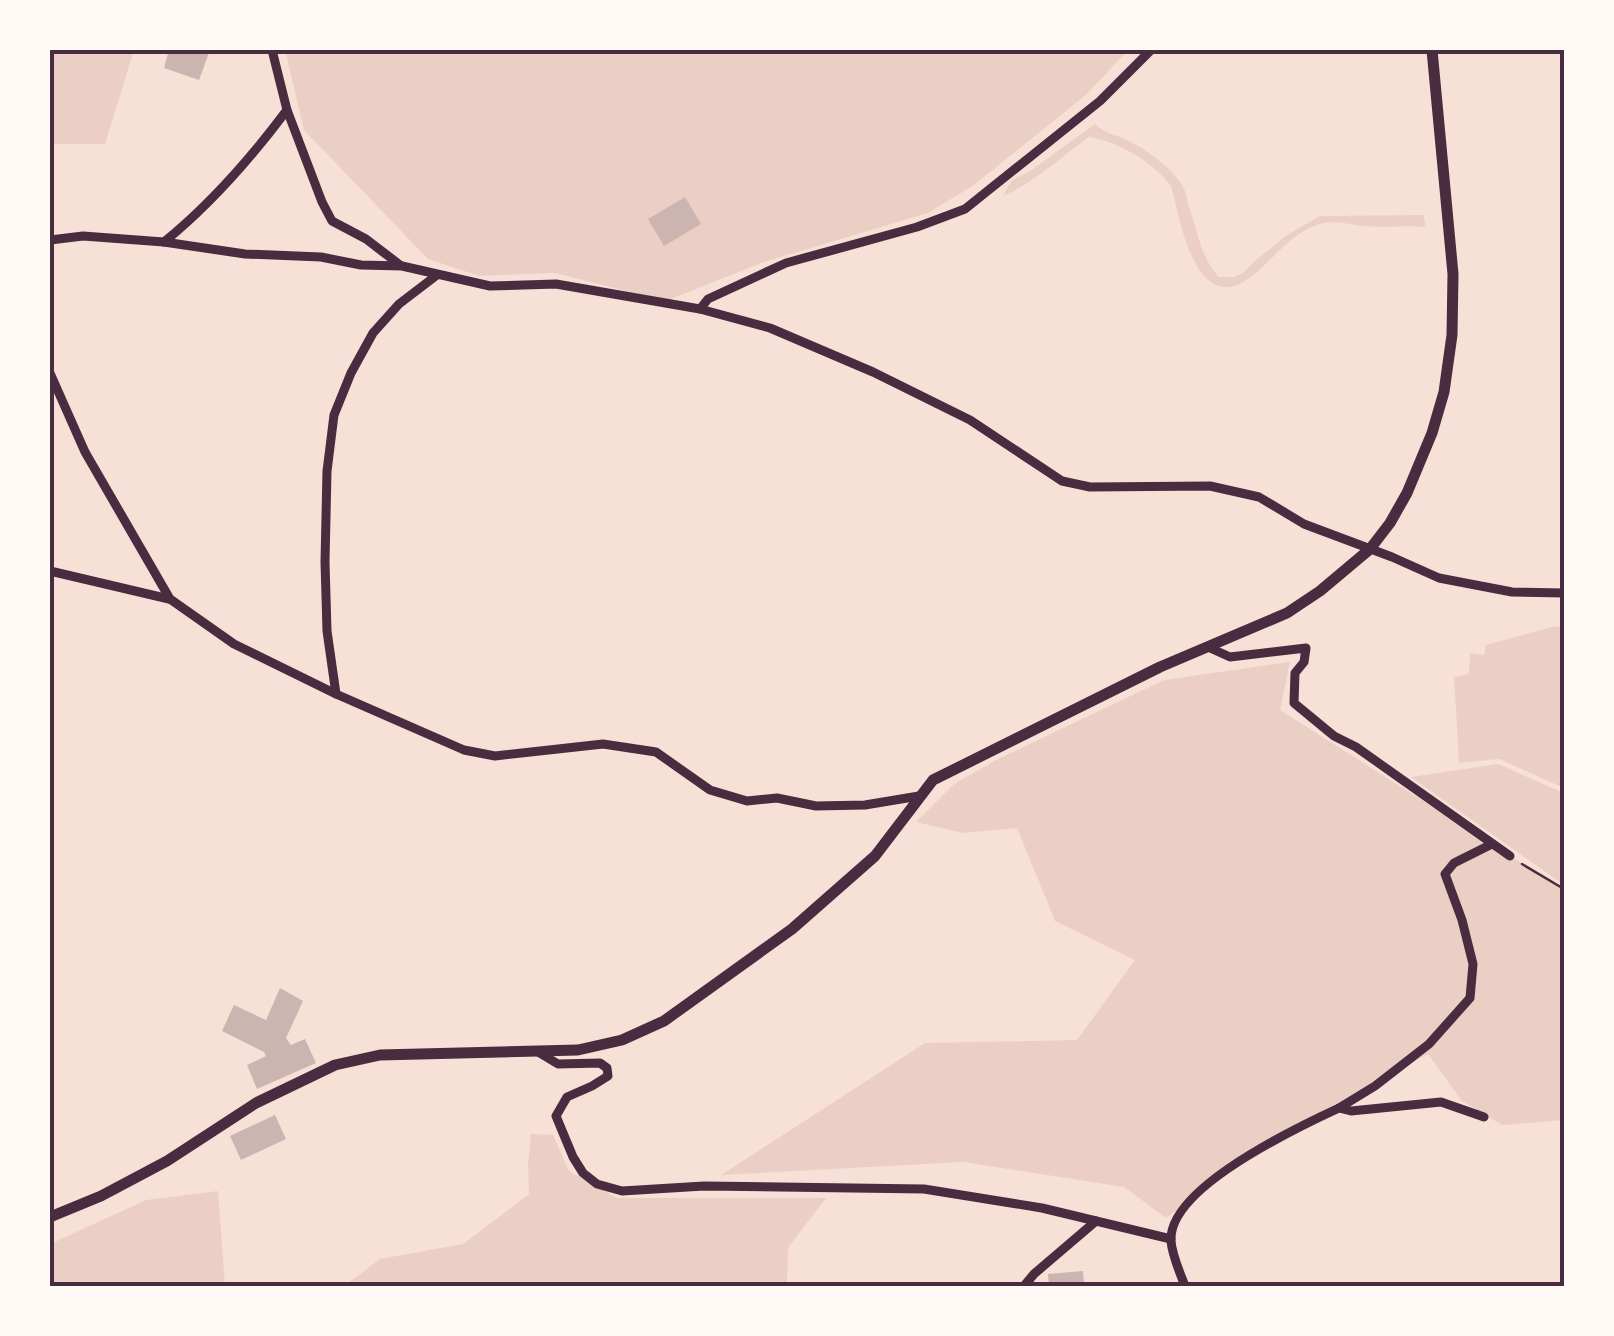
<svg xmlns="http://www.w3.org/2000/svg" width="1614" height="1336" viewBox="0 0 1614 1336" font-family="'Noto Sans',sans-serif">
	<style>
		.green { fill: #ebcfc5 }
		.building { fill: #ccb4b1 }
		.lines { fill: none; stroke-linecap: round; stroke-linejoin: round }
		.path { stroke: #4a2c40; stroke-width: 2.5 }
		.minor { stroke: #4a2c40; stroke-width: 9 }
		.tertiary { stroke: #4a2c40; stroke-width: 11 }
		.neatline { fill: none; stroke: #4a2c40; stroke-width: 4 }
	</style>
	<rect width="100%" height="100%" fill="#f7e1d7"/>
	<g class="green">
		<polygon points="50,50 134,50 105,144 50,144"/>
		<polygon points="285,50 1128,50 1087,94 974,185 928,213 764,262 666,301 555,273 479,276 428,259 304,130"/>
		<path d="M1095,124C1103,133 1117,135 1129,141C1146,149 1172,168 1182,185C1186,191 1187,200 1189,207C1198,232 1200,256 1219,277H1235L1244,272L1257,259L1287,235L1320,216L1423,215L1426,227C1405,225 1384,228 1364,226C1349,225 1332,219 1317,225C1290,234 1273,260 1251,277C1195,319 1180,218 1171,186C1153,162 1119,142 1089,137C1060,157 1036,182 1003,196L1012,180L1029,172Z"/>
		<polygon points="1564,626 1564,788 1499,759 1459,763 1454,677 1469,674 1470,653 1484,655 1486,645 1552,627"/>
		<polygon points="1290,662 1280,710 1564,890 1564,1120 1502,1125 1462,1101 1428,1054 1261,1148 1166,1218 1124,1187 963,1162 721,1175 925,1043 1077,1040 1135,960 1055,921 1017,828 963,833 916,822 954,784 998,759 1164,680"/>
		<polygon points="1498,764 1564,793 1564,885 1411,777"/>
		<polygon points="531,1134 553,1135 569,1171 617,1198 826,1198 788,1248 787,1286 727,1286 699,1283 697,1286 344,1286 380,1259 463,1244 529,1194 528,1162"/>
		<polygon points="218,1191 225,1285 50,1286 50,1244 146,1200"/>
	</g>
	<g class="building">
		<polygon points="169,50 210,50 199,80 164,68"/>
		<polygon points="685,197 701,224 664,246 648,219"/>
		<polygon points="280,988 303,1001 286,1038 291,1045 305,1039 316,1063 257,1089 247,1065 266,1056 264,1052 222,1031 234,1005 266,1020"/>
		<polygon points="275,1115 286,1139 241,1160 230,1136"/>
		<polygon points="1083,1271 1084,1286 1049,1286 1048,1274"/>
	</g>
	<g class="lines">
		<polyline class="path" points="1522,864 1564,889"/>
		<g class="minor">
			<polyline points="272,50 287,110 322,202 332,221 366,239 400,265"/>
			<polyline points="50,240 83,236 164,242 245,254 321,257 361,265 402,266 490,286 556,284 700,309 770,328 873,372 970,420 1062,481 1090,487 1210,486 1259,497 1304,524 1392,557 1439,578 1512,592 1564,593"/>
			<path d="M164,242C211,204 251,158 287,110"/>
			<polyline points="700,309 708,299 786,263 917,227 965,209 1100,101 1151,50"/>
			<polyline points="50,373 85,452 170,599 234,644 336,694 464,750 495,756 603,744 656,752 710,790 747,801 777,798 816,806 865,805 919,796"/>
			<polyline points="50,571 169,599"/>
			<polyline points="1208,647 1230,657 1306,648 1304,662 1295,673 1294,703 1334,736 1356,747 1510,856"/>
			<polyline points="336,694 327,631 325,562 327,471 334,415 351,373 373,333 399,304 437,275"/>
			<polyline points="538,1052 558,1064 600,1063 607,1068 608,1076 592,1086 567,1097 556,1116 573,1157 583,1173 597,1184 622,1191 704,1186 924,1189 1042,1208 1171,1239"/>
			<polyline points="1339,1108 1375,1086 1429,1044 1470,998 1473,964 1462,920 1445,874 1454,863 1492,844"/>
			<polyline points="1024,1286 1034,1274 1096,1221"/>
			<path d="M1185,1286C1180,1273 1172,1255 1171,1241C1168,1188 1298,1127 1339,1108L1351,1111L1441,1102L1484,1117"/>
		</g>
		<polyline class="tertiary" points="50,1217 101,1196 167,1161 256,1103 335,1065 380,1055 578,1050 622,1040 664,1021 792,929 875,856 933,780 1160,667 1287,613 1320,591 1370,549 1390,523 1407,493 1432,433 1444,392 1452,335 1453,274 1432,50"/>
	</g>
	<rect width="1614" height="1336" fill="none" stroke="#fffaf5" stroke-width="105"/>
	<rect x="52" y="52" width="1510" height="1232" class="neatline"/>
</svg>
